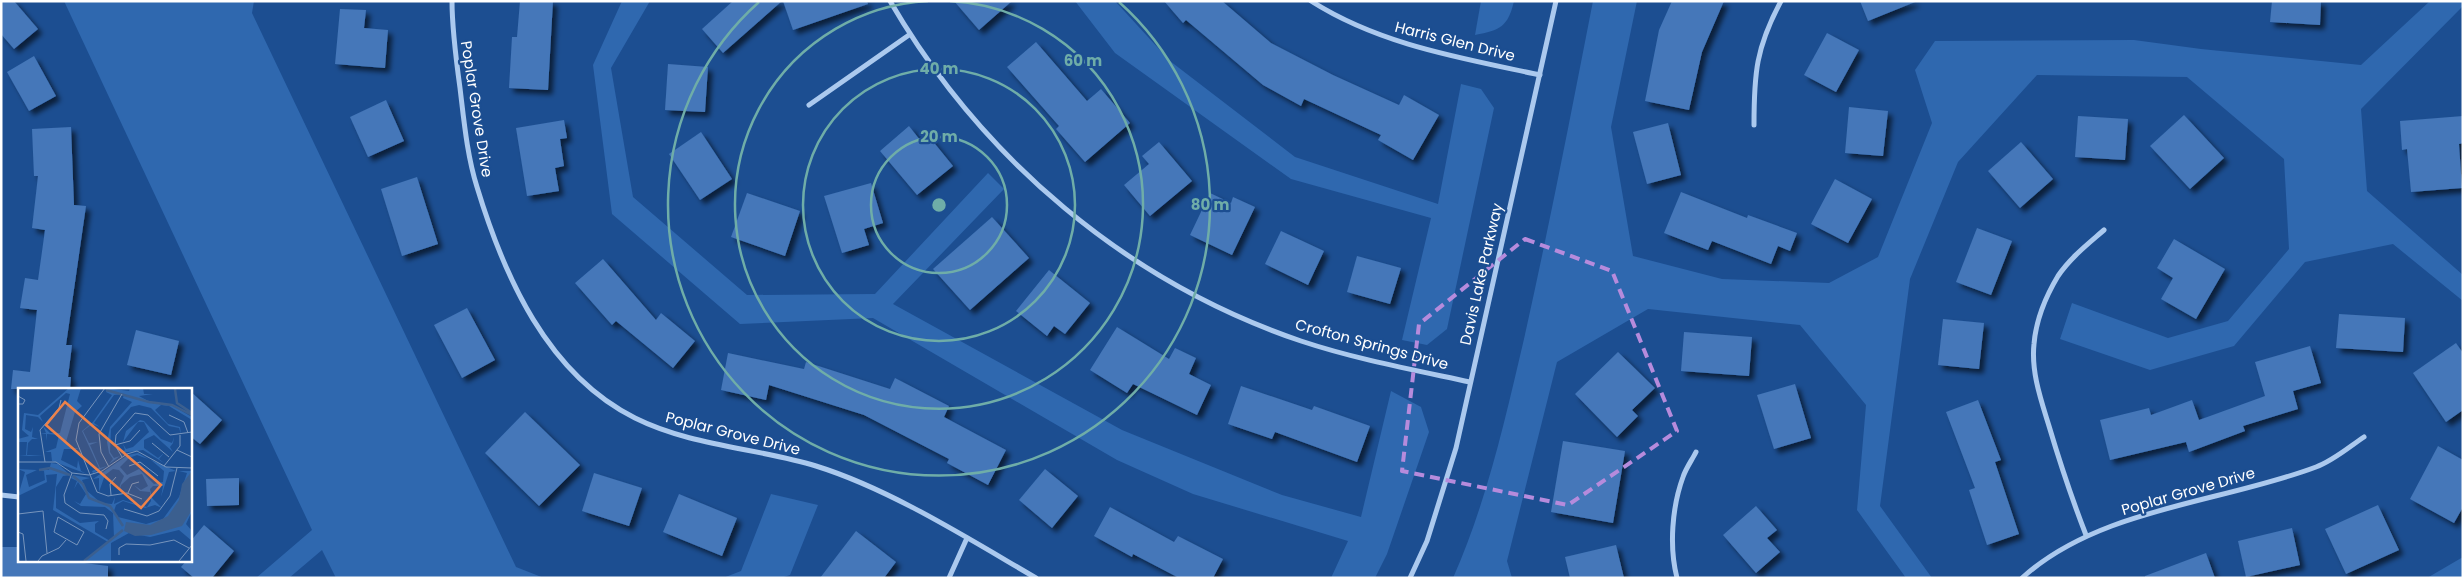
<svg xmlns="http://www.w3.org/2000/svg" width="2464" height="579" viewBox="0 0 2464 579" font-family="Poppins,sans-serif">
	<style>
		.green { fill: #2f68af }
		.building { fill: #4477b9; filter: url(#shadow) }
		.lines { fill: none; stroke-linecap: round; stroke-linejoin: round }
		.street { stroke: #abc9ee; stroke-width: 5 }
		.marked { fill: none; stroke: #b68bdc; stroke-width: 4; stroke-dasharray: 10 6; stroke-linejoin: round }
		.ring { fill: none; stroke: #6fada8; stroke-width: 2.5 }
		.labels { text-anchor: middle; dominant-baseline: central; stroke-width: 4.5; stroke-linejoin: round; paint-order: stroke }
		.street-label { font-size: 15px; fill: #fff; stroke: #1c4e91 }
		.inset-river { fill: none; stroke: #3b5f8f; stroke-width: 2.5 }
		.inset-road { fill: none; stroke: #7795bd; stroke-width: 1 }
		.view { fill: #ee8249; fill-opacity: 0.15; stroke: #ee8249; stroke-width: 2.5 }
		.inset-edge { fill: none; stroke: #fff; stroke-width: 2.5 }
		.centre { fill: #6fada8; stroke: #1c4e91; stroke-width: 2.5 }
		.ring-label { font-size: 15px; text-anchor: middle; font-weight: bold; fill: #6fada8; stroke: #1c4e91; stroke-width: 4.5; stroke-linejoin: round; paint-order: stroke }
	</style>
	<defs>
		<filter id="shadow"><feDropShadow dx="4.5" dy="4.5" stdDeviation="2.5" flood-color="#0009"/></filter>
	</defs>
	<rect width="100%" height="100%" fill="#1c4e91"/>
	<g class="green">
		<polygon points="64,1 254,1 252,13 516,567 544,578 336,578 322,550 289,578 256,578 312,530"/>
		<polygon points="622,1 650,1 611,68 633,197 747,295 875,294 988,173 1004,189 893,304 1122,430 1282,495 1361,517 1391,391 1421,407 1429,432 1387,554 1375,578 1331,578 1348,541 1193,494 1117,460 873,318 740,324 612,214 593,65"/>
		<polygon points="1075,1 1115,1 1170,61 1295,157 1438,204 1461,84 1481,89 1494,108 1447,329 1427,345 1402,340 1431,218 1291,179 1115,53"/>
		<path d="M1481,1H1514C1508,27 1500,30 1475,35Z"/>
		<path d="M1593,1H1637L1611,127L1633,256L1722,279L1829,283L1878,257L1932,123L1915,70L1935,41L2134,40L2201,49L2361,65L2430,1H2463V6L2361,109L2367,191L2463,275V301L2393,244L2305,262L2234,346L2150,370L2060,339L2072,303L2168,338L2228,321L2289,249L2284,159L2187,77L2037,75L1958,162L1910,279L1880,506L1932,578H1906L1857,510L1866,405L1800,325L1648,309L1557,362L1507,561L1512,578H1453C1487,501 1505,420 1524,339C1549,227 1571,114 1593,1Z"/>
		<polygon points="771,494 818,505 790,575 781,578 723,578 741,571"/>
		<polygon points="2463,557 2463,578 2427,578"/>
	</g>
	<g class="building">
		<polygon points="1,1 14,1 38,29 14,49 1,34"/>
		<polygon points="520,1 553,1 548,90 509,88 512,37 517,37"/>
		<polygon points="733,1 782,1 723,53 702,29"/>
		<polygon points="783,1 867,1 868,4 793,30"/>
		<polygon points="954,1 1012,1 979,30"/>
		<polygon points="1164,1 1222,1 1271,43 1333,75 1399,105 1404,95 1439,115 1413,160 1378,140 1381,135 1304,99 1301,106 1263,85 1186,20 1183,23"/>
		<polygon points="1672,1 1724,1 1702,52 1689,110 1645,101 1659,30"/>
		<polygon points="1860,1 1915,1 1915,2 1868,21"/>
		<polygon points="2272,1 2321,1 2320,25 2270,22"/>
		<polygon points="340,9 366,10 364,28 388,30 385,68 335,64"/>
		<polygon points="1827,33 1859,50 1836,92 1804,75"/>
		<polygon points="1036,42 1087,101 1101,89 1130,123 1085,162 1056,129 1059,126 1007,67"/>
		<polygon points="34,56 56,96 29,111 7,72"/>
		<polygon points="668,64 708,67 705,112 665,110"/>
		<polygon points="386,100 404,141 368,157 350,117"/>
		<polygon points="1849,107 1888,111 1883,156 1845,153"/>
		<polygon points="2184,115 2224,158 2190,189 2150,146"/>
		<polygon points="2078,116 2128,119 2125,160 2075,157"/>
		<polygon points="2463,116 2463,143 2459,144 2462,188 2411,192 2407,149 2402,150 2400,121"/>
		<polygon points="564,120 567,138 560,139 564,166 555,168 559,191 527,196 516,128"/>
		<polygon points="1668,123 1681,175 1647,184 1633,132"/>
		<polygon points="909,126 920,140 927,134 953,166 917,195 880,151"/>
		<polygon points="71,127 74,205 86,206 66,345 72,345 68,377 71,377 70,389 11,389 13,370 30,372 37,310 20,308 25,278 38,280 45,230 32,228 38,176 34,176 32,129"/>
		<polygon points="701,132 732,179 700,200 669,154"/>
		<polygon points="1159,142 1192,181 1150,216 1124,185 1149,164 1142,156"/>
		<polygon points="2021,142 2053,179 2020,208 1988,171"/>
		<polygon points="417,177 438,244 402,256 381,189"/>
		<polygon points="1835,179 1872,199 1848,243 1811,224"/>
		<polygon points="871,183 883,223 864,229 869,245 842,253 824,196"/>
		<polygon points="1681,192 1747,218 1748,215 1797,233 1790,251 1778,246 1771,264 1712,241 1708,250 1664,233"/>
		<polygon points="747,193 800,211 785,256 731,237"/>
		<polygon points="1210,193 1231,203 1233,197 1255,207 1232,255 1190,235"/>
		<polygon points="992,217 1029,258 970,310 933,269"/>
		<polygon points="1977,228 2012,241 1991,295 1956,282"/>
		<polygon points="1281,231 1324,251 1308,285 1265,264"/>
		<polygon points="2174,239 2225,269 2196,319 2161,299 2173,278 2157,268"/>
		<polygon points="1357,256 1401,268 1390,304 1347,292"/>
		<polygon points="603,259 656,320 661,313 695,341 673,368 616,321 612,325 575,283"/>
		<polygon points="1049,270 1090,303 1065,334 1054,326 1047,336 1016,311"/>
		<polygon points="467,308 495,360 462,378 434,325"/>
		<polygon points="2339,314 2405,318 2403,352 2336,348"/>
		<polygon points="1943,319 1984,323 1979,369 1938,365"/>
		<polygon points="1117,327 1169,359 1175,348 1196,358 1189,374 1211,385 1197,415 1133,384 1127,393 1090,370"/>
		<polygon points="136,330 179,341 171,375 127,365"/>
		<polygon points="1684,332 1752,337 1749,376 1681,371"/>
		<polygon points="2456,343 2463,353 2463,410 2446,422 2413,373"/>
		<polygon points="2310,346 2321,383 2293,391 2298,409 2243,426 2245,431 2189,452 2186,442 2110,460 2100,420 2149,408 2151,415 2192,400 2199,420 2265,396 2255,362"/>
		<polygon points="1618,352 1655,388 1632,410 1638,416 1617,437 1575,394"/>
		<polygon points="728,353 804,369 806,362 890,389 895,378 949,406 944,417 1006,450 988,485 947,463 949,459 864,415 769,385 766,400 721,390"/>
		<polygon points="1795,384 1811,438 1774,449 1757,395"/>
		<polygon points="1241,386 1312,410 1314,406 1370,426 1357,462 1275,432 1272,439 1228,424"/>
		<polygon points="190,391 222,420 200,444 190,436"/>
		<polygon points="1978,400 2001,460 1995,462 2019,534 1987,545 1969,490 1975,488 1946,412"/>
		<polygon points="525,412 580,465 539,506 485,453"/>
		<polygon points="1563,441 1625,451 1613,523 1551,512"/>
		<polygon points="2438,446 2463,460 2463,507 2454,523 2410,499"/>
		<polygon points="1045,469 1078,496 1052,528 1019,500"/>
		<polygon points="594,473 642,488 629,526 582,511"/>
		<polygon points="239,478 239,505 207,506 206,479"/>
		<polygon points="679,494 737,518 722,556 663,532"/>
		<polygon points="2378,505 2399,550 2346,574 2325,529"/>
		<polygon points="1756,506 1777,530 1767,538 1780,552 1756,573 1723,535"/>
		<polygon points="1110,507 1174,542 1178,536 1223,559 1213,578 1179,578 1133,554 1132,557 1094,536"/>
		<polygon points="204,525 234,551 212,578 194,578 181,567 187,560 190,560 190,542"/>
		<polygon points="2292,528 2300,565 2246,577 2238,541"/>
		<polygon points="856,531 896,562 884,578 820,578"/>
		<polygon points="1616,545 1624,578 1570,578 1565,557"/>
		<polygon points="1,547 19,547 19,560 61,560 108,566 108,578 1,578"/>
		<polygon points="2206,553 2215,578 2145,578 2145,576"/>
	</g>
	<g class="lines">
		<g class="street">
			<path d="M452,1C452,30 456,59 460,88C464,121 467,155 477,187C504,276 547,374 635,418C691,446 757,448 816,466C890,489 969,539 1036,578"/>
			<path d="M890,1C982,159 1127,282 1301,341C1355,359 1414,370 1470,382"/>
			<path d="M1311,1C1380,45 1461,58 1540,75"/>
			<polyline points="809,105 909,35"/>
			<path d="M1754,125C1754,73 1756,48 1781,1"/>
			<polyline points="1,495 19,497"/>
			<path d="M2086,535C2072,499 2060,463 2049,426C2041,400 2031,372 2034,344C2036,320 2046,296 2058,276C2070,258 2088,244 2104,230"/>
			<polyline points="949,578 967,538"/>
			<polyline points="1410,578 1427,541 1456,448 1556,1"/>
			<path d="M1677,578C1669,547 1672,507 1683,477C1686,468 1692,460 1696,452"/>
			<path d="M2022,578C2099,508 2221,503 2316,467C2333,461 2349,447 2364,437"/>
		</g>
	</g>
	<path class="marked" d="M1525,239L1612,271L1677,431L1568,505L1402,471L1419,324Z"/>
	<g class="ring">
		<circle cx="939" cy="205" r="68"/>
		<circle cx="939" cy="205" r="136"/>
		<path d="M950 1A204 204 0 1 1 928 1"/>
		<path d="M1119 2A271 271 0 1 1 759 2"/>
	</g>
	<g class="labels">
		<g class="street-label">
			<text transform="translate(1455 41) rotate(14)">Harris Glen Drive</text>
			<text transform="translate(477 109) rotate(81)">Poplar Grove Drive</text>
			<text transform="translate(1481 274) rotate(-77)">Davis Lake Parkway</text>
			<text transform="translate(1372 344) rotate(15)">Crofton Springs Drive</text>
			<text transform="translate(733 433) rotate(14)">Poplar Grove Drive</text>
			<text transform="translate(2188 491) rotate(-16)">Poplar Grove Drive</text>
		</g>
	</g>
	<g transform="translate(18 388)">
		<rect width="174" height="174" fill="#1c4e91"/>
		<path d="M51,0H63L59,13L64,18L57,24L48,54L51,59L62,61H46L43,72L59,80L60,72L63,83L69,86L34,73L33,64H27L38,60L41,47L29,46V53L28,46H22L28,45L25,38L32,45H42L52,6L48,5L22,28L25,34L20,29L8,27L7,41L13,44L15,39L14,49L20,51H14L10,55L9,67H25L11,68L1,67H8L9,54H0V51L11,48L4,42L6,25L20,27ZM89,0L111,3L112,0H125L126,6H135L121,8L134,15L155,18L174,29V32L151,18L143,17L137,22L150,36L162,39L163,46L161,40L151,38L133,20L121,17L113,19L93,41L92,64L96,70L102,68L91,76L95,71L91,65L89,54L92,39L114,14L105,10L106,6L96,7L76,35L82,39L74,36L65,43L71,55L80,54L72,57L82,80L89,78L75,85L74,83L81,80L64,43L75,34L94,7L88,4ZM122,32L126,33L143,51L154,55L156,49L155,55L152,59L155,64L136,47L126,52V60L140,70L146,65L141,71L146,75L125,62L103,65L107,62L105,56L108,61L115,59L131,44L126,34H120L105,54L108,43ZM120,65L130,71L119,67L111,70L102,79L109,87L121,81L136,96L145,94L146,83L133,72L158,83L151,84L143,109L145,98H135L132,101L134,110L144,120L137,117L127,120L105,113L98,117L96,123L100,129L128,136L145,131L161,109L169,85L161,83H174V123L168,136L174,143V153L161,142L132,149L111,145L93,155V173H66L90,154L35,122L39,86L28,87L29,94L0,108L7,84L0,81L19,82L8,87L11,99L27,92L26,83L21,82H31L33,75L40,76L52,87L45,88L38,99V120L62,135L81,133L77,136V144L92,153L96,150L95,125L87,119L63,118L56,113L62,116L68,106L60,94L56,101L59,93L53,90L55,87L72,90L64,92L68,102L83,115L94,116L97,109L96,116L105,112L108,113L129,119L133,113L132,104L122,103L116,97L123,102L130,98L124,86L112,89L103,97L101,104L102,97L106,88L101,82L95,81L87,87L81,104V90L75,91L110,67Z" fill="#2f68af"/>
		<path d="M174,83V122L164,138L133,147L117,148L106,143L108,134L132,137L150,128L161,112L164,96Z" fill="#3b5f8f"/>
		<path class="inset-river" d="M157,1L159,15L174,25M88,2L131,14L154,17L174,27M21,82L32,80L52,87M55,88L65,96L71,110L92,118L105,138M66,173L105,142"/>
		<path class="inset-road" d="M87,0L61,35L58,52L79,104L90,108L109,105L124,111M0,8L7,12L5,16H0M151,27L166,34L170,45M134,55L151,69M97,57L112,53L122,42M159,62L174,69M104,69L97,57L98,47L117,25L130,27L152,47L174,44M0,74H38L54,85L71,87L84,83L109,66L119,63L148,79L174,80M27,74L22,42L41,20L43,12M111,78L122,74L140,88M146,78L162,58V47M91,79L83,64L81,46L104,6M54,85L46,107L47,115L62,125L86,127L90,133L88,141M110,105L114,96L121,94M93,107L92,96L98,89M106,121L129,128L141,123L152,108L159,80M0,126L25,123L29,165M40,129L66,144L59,157L36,144ZM0,144L5,146L8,173M101,167V160L108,156L132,157L156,152L171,160M20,173L24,168L41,160L48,152M161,173L174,157"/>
		<path class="view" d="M47,14L143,97L123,120L28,37Z"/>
		<rect width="174" height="174" class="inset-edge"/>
	</g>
	<circle cx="939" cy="205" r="8" class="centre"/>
	<g class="ring-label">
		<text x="1083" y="66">60 m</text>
		<text x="939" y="74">40 m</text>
		<text x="939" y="142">20 m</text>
		<text x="1210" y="210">80 m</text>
	</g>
	<rect width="2464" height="579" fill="none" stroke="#ffffff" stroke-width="5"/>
</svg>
